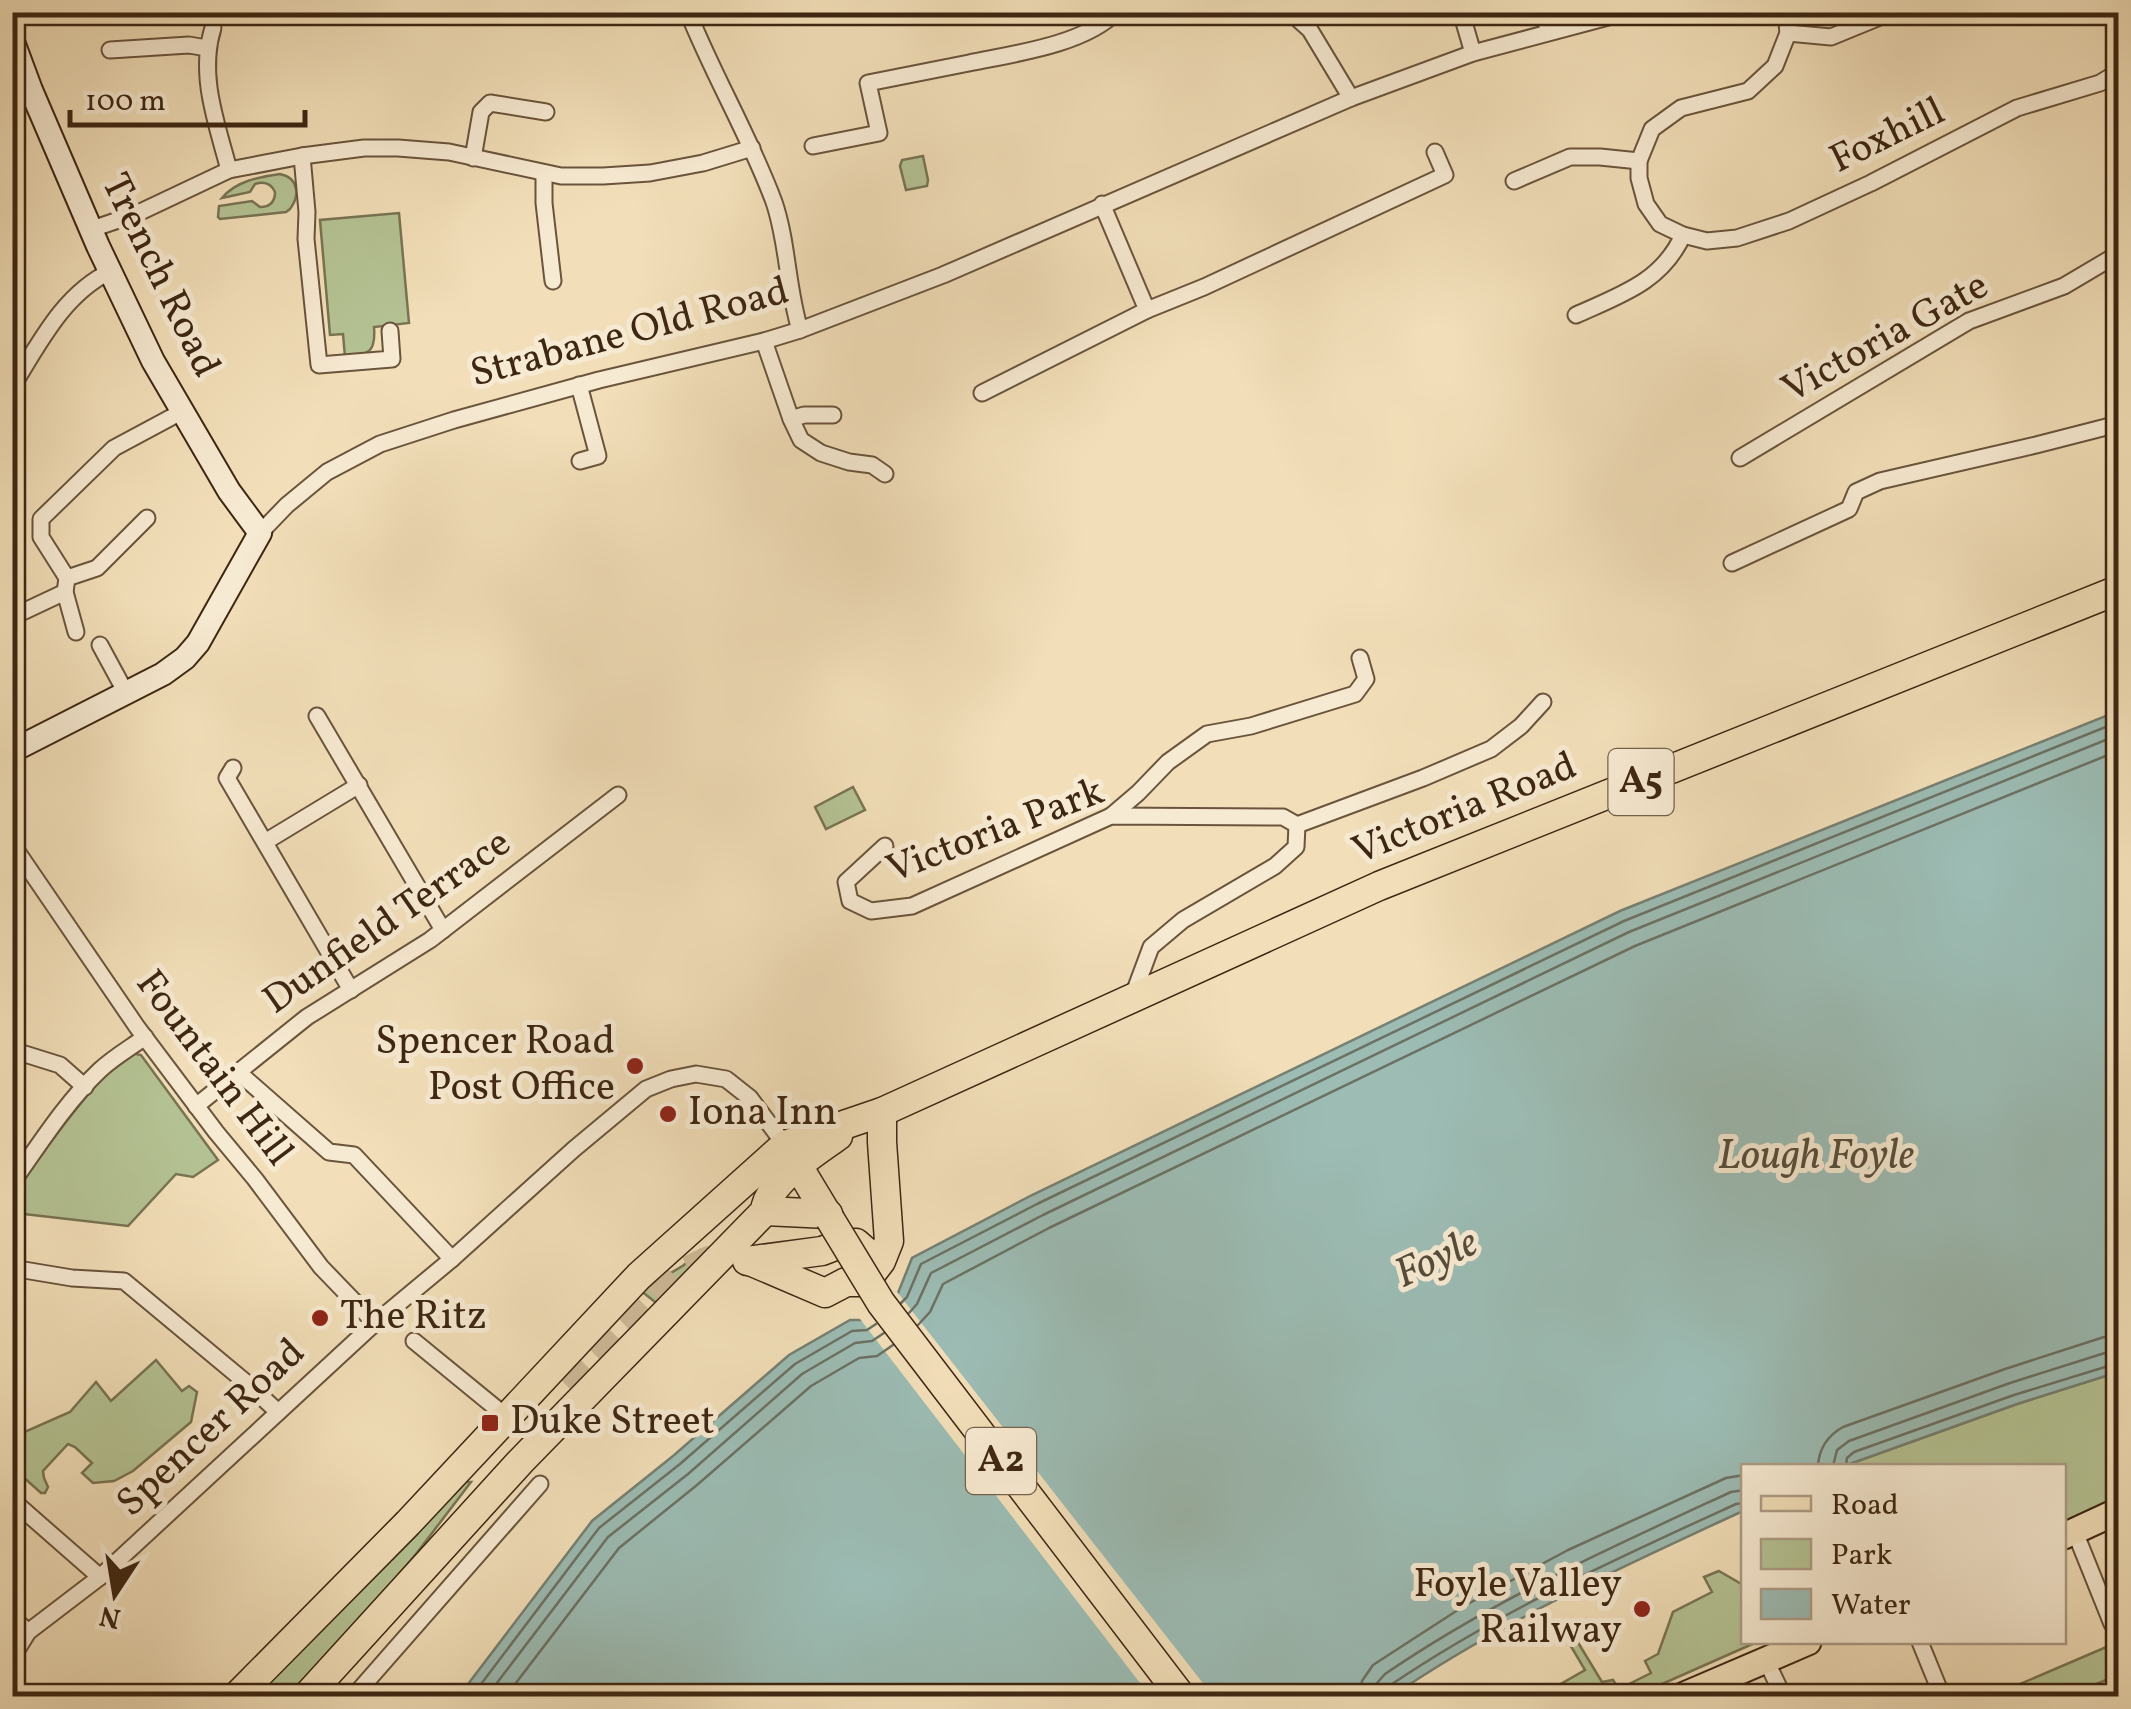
<svg xmlns="http://www.w3.org/2000/svg" width="2131" height="1709" viewBox="0 0 2131 1709" font-family="Vollkorn,serif">
	<style>
		.green { fill: #b5c394; stroke: #797453; stroke-width: 2.5 }
		.water { fill: #9cbcb4; stroke: #768073; stroke-width: 2.5 }
		.pier { fill: #f2dfb9 }
		.lines { fill: none; stroke-linecap: round; stroke-linejoin: round }
		.shore { stroke: #6c7163; stroke-width: 2.5 }
		.highway-tunnel { stroke: #ceba98; stroke-width: 28; stroke-dasharray: 28 14; stroke-linecap: butt }
		.street-casing { stroke: #6a543c; stroke-width: 19 }
		.secondary-casing { stroke: #3d2612; stroke-width: 26 }
		.primary-casing { stroke: #3d2612; stroke-width: 29 }
		.highway-casing { stroke: #3d2612; stroke-width: 31 }
		.street { stroke: #f7ead2; stroke-width: 15 }
		.secondary { stroke: #f7ead2; stroke-width: 22 }
		.primary { stroke: #f2dfb9; stroke-width: 25 }
		.highway { stroke: #f2dfb9; stroke-width: 28 }
		.highway-bridge-casing { stroke: #3d2612; stroke-width: 31; stroke-linecap: butt }
		.highway-bridge { stroke: #f2dfb9; stroke-width: 28 }
		.poi-dot { fill: #8f2418; stroke: #f7ead2; stroke-width: 4 }
		.labels { text-anchor: middle; dominant-baseline: central; stroke-width: 10; stroke-linejoin: round; paint-order: stroke }
		.shield { fill: #f7ead2; stroke: #75614c; stroke-width: 2.5 }
		.shield-label { font-size: 38px; font-weight: bold; fill: #3d2612 }
		.street-label { font-size: 40px; fill: #3d2612; stroke: #f7ead2 }
		.poi-label { font-size: 40px; fill: #3d2612; stroke: #f7ead2; text-anchor: start }
		.water-label { font-size: 42px; font-style: italic; fill: #554c3a; stroke: #f7ead2 }
	</style>
	<rect width="100%" height="100%" fill="#f2dfb9"/>
	<filter id="stains"><feTurbulence type="fractalNoise" baseFrequency=".002" numOctaves="4"/><feColorMatrix values="0 0 0 0 .2 0 0 0 0 .09 0 0 0 0 .02 0 0 0 .5 -.17"/></filter>
	<radialGradient id="worn" r=".72"><stop offset=".6" stop-color="#630" stop-opacity="0"/><stop offset="1" stop-color="#630" stop-opacity=".3"/></radialGradient>
	<g class="green">
		<polygon points="923,156 928,180 927,186 906,190 900,166 902,160"/>
		<path d="M280,174C299,178 300,196 290,209L286,212L220,219L218,217L219,206L252,201L260,207C270,207 275,202 275,192C271,183 264,181 255,184L250,192L222,198C236,181 259,177 280,174Z"/>
		<path d="M399,213L409,323L374,327C376,353 369,354 345,357L343,334L330,335L320,220Z"/>
		<polygon points="853,787 865,810 826,829 815,807"/>
		<path d="M127,1052L141,1055L218,1160L193,1177L176,1174L128,1226L24,1214L13,1208V1195C48,1145 83,1095 127,1052Z"/>
		<polygon points="700,1250 704,1255 659,1305 641,1291 684,1265"/>
		<polygon points="156,1360 182,1391 189,1386 197,1392 191,1422 133,1471 114,1481 93,1483 82,1473 92,1463 75,1447 68,1444 43,1471 44,1478 48,1487 45,1493 41,1493 21,1475 13,1484 13,1437 70,1412 96,1382 111,1401"/>
		<polygon points="2118,1372 2118,1511 2064,1536 2064,1466 1844,1466 2017,1404"/>
		<polygon points="466,1482 471,1482 416,1554 296,1696 254,1696"/>
		<polygon points="1719,1571 1743,1585 1744,1642 1757,1642 1635,1696 1556,1696 1552,1689 1585,1670 1562,1631 1565,1628 1562,1623 1565,1621 1602,1682 1613,1680 1619,1689 1651,1673 1645,1661 1658,1654 1673,1612 1712,1592 1704,1577"/>
		<polygon points="2118,1642 2118,1675 2068,1696 2057,1696 2053,1691 2044,1696 1992,1696"/>
	</g>
	<path class="water" d="M2118,711V1372L2017,1404L1844,1466H1744L1743,1511C1622,1567 1502,1621 1392,1696H459L592,1521L673,1456L789,1355L850,1320H864L898,1293L912,1258L1032,1195L1620,911Z"/>
	<polygon class="pier" points="894,1288 1213,1696 1150,1696 857,1315 862,1315"/>
	<g class="lines">
		<g class="shore">
			<polyline points="901,1303 907,1297 921,1264 1037,1204 1624,921 2118,722"/>
			<polyline points="909,1313 917,1304 931,1273 1043,1215 1629,932 2118,735"/>
			<polyline points="918,1325 930,1312 943,1284 1049,1228 1635,946 2118,751"/>
			<path d="M1818,1466C1819,1448 1827,1436 1843,1427L2005,1369L2104,1337L2118,1336"/>
			<polyline points="1833,1466 1837,1450 1849,1441 2010,1383 2108,1352 2118,1351"/>
			<polyline points="1846,1466 1847,1458 1854,1452 2014,1395 2118,1363"/>
			<polyline points="472,1696 599,1528 680,1464 795,1364 852,1331 867,1330 876,1324"/>
			<polyline points="487,1696 608,1537 688,1474 802,1374 855,1343 872,1341 884,1333"/>
			<polyline points="506,1696 619,1548 697,1485 811,1386 859,1358 877,1356 893,1345"/>
			<polyline points="1360,1696 1362,1681 1373,1665 1464,1606 1568,1550 1726,1478 1744,1475"/>
			<path d="M1375,1696L1377,1683L1385,1674C1493,1600 1612,1547 1731,1492L1744,1490"/>
			<path d="M1388,1696V1690L1392,1684C1500,1611 1618,1558 1736,1504L1744,1503"/>
		</g>
		<polyline class="highway-tunnel" points="568,1387 688,1270 709,1260 722,1260"/>
		<defs>
			<g id="street">
				<path d="M688,12C714,77 750,137 774,202C788,243 787,288 800,330"/>
				<polyline points="1290,12 1310,30 1351,98"/>
				<polyline points="1461,12 1473,53"/>
				<polyline points="1543,12 1549,32"/>
				<polyline points="1786,12 1788,33 1775,66 1748,91 1681,108 1652,129 1639,161 1639,178 1646,204 1660,224 1683,235 1707,241 1737,238 1789,221 1871,183 2017,108 2100,83 2118,72"/>
				<path d="M213,28C198,75 217,124 229,170"/>
				<polyline points="1788,33 1831,37 1892,12"/>
				<polyline points="110,50 189,45 207,48"/>
				<path d="M813,146L879,133L868,83C902,76 935,70 969,63C1012,54 1084,45 1116,12"/>
				<polyline points="302,156 307,212 306,239 319,365 392,359 390,331"/>
				<polyline points="473,158 481,112 490,103 546,112"/>
				<polyline points="544,173 544,203 553,281"/>
				<polyline points="1514,181 1570,157 1600,157 1639,161"/>
				<polyline points="92,229 136,214 229,170 302,156 364,148 398,148 449,152 561,176 603,176 650,173 703,163 752,148"/>
				<polyline points="1147,310 1204,287 1445,175 1435,152"/>
				<path d="M1576,315C1620,295 1662,282 1683,235"/>
				<polyline points="764,341 791,419 801,440 821,453 849,462 872,465 885,474"/>
				<polyline points="579,385 598,456 580,461"/>
				<path d="M12,387C39,344 63,294 111,271"/>
				<polyline points="982,393 1147,310 1102,204"/>
				<polyline points="791,419 804,415 833,415"/>
				<polyline points="1740,458 1969,321 2064,286 2118,254"/>
				<polyline points="260,533 287,505 327,472 380,444 454,420 599,380 764,341 800,330 943,275 1351,98 1473,53 1627,12"/>
				<polyline points="1732,563 1849,509 1856,492 1880,481 2036,445 2118,424"/>
				<polyline points="67,578 41,537 41,519 114,448 183,411"/>
				<polyline points="65,592 76,632"/>
				<polyline points="12,617 65,592 67,578 97,568 147,518"/>
				<polyline points="100,645 126,693"/>
				<polyline points="317,716 443,930"/>
				<polyline points="233,768 227,778 351,990"/>
				<polyline points="1111,816 1138,793 1168,762 1207,734 1251,726 1355,694 1366,679 1360,658"/>
				<polyline points="265,842 359,785"/>
				<polyline points="12,844 137,1027 216,1132 255,1179 321,1267 375,1323"/>
				<polyline points="885,846 846,882 850,901 871,911 912,906 1111,816 1283,817 1297,825"/>
				<polyline points="1132,998 1151,947 1183,920 1275,866 1296,847 1297,825 1423,778 1491,749 1521,726 1543,702"/>
				<polyline points="12,1050 60,1065 85,1087"/>
				<polyline points="238,1072 329,1152 354,1155 452,1259"/>
				<polyline points="196,1106 307,1017 430,940 618,795"/>
				<path d="M12,1183C39,1145 66,1102 100,1070C114,1057 130,1048 145,1037"/>
				<polyline points="12,1268 72,1278 124,1281 249,1385 278,1412"/>
				<polyline points="414,1341 508,1418"/>
				<polyline points="12,1500 100,1577"/>
				<polyline points="2075,1532 2112,1624"/>
				<polyline points="12,1617 28,1632"/>
				<polyline points="1920,1642 1942,1696"/>
				<polyline points="12,1658 28,1632 100,1577 375,1323 452,1259 574,1149 646,1089 671,1079 696,1074 726,1079 750,1098 785,1145"/>
				<polyline points="1765,1658 1783,1696"/>
				<polyline points="354,1696 540,1484"/>
			</g>
			<polyline id="secondary" points="12,39 31,90 98,246 153,361 229,491 260,533 198,643 185,658 163,674 12,751"/>
			<g id="primary">
				<polyline points="2064,1536 2118,1511"/>
				<polyline points="1682,1696 1808,1642"/>
			</g>
			<g id="highway">
				<polyline points="789,1151 830,1219"/>
				<polyline points="765,1211 828,1214"/>
				<polyline points="747,1261 822,1251 840,1244 856,1243 864,1250"/>
				<polyline points="750,1261 825,1293 846,1282 861,1282 868,1278 881,1261 889,1241 882,1142 882,1112"/>
				<polyline points="237,1696 408,1523 639,1276 785,1145 882,1112 1379,886 2118,590"/>
				<path d="M307,1696L520,1462L765,1211C767,1182 816,1152 838,1136"/>
			</g>
		</defs>
		<use href="#street" class="street-casing"/>
		<use href="#secondary" class="secondary-casing"/>
		<use href="#primary" class="primary-casing"/>
		<use href="#highway" class="highway-casing"/>
		<use href="#street" class="street"/>
		<use href="#secondary" class="secondary"/>
		<use href="#primary" class="primary"/>
		<use href="#highway" class="highway"/>
		<defs>
			<polyline id="highway-bridge" points="830,1219 881,1303 1181,1696"/>
		</defs>
		<use href="#highway-bridge" class="highway-bridge-casing"/>
		<use href="#highway-bridge" class="highway-bridge"/>
	</g>
	<g class="poi-dot">
		<circle cx="635" cy="1066" r="10"/>
		<circle cx="668" cy="1114" r="10"/>
		<circle cx="320" cy="1318" r="10"/>
		<rect x="480" y="1413" width="20" height="20" rx="5"/>
		<circle cx="1642" cy="1609" r="10"/>
	</g>
	<g class="labels">
		<g class="shield">
			<rect x="1608.5" y="749" width="65" height="66" rx="8"/>
			<rect x="966" y="1428" width="70" height="66" rx="8"/>
		</g>
		<g class="shield-label">
			<text x="1641" y="782">A5</text>
			<text x="1001" y="1461">A2</text>
		</g>
		<g class="street-label">
			<text transform="translate(1888 137) rotate(-26)">Foxhill</text>
			<text transform="translate(159 276) rotate(64)">Trench Road</text>
			<text transform="translate(630 334) rotate(-15)">Strabane Old Road</text>
			<text transform="translate(1886 339) rotate(-29)">Victoria Gate</text>
			<text transform="translate(1465 810) rotate(-22)">Victoria Road</text>
			<text transform="translate(996 832) rotate(-21)">Victoria Park</text>
			<text transform="translate(388 923) rotate(-35)">Dunfield Terrace</text>
			<text transform="translate(213 1069) rotate(53)">Fountain Hill</text>
			<text transform="translate(212 1429) rotate(-43)">Spencer Road</text>
		</g>
		<g class="poi-label">
			<text x="615" y="1043" text-anchor="end">Spencer Road<tspan x="615" dy="46">Post Office</tspan></text>
			<text x="688" y="1114">Iona Inn</text>
			<text x="340" y="1318">The Ritz</text>
			<text x="510" y="1423">Duke Street</text>
			<text x="1622" y="1586" text-anchor="end">Foyle Valley<tspan x="1622" dy="46">Railway</tspan></text>
		</g>
		<g class="water-label">
			<text x="1816" y="1157">Lough Foyle</text>
			<text transform="translate(1437 1260) rotate(-25)">Foyle</text>
		</g>
	</g>
	<rect width="2131" height="1709" fill="none" stroke="#f2dfb9" stroke-width="50"/>
	<rect x="15" y="15" width="2101" height="1679" fill="none" stroke="#3d2612" stroke-width="5"/>
	<rect x="25" y="25" width="2081" height="1659" fill="none" stroke="#3d2612" stroke-width="2.5"/>
	<rect x="1741" y="1464" width="325" height="180" fill="#f7ead2" stroke="#ad9c85" stroke-width="2.5"/>
	<rect x="1761" y="1496" width="50" height="15" fill="#f2dfb9" stroke="#ad9c85" stroke-width="2.5"/>
	<text x="1831" y="1514" font-size="30" fill="#3d2612">Road</text>
	<rect x="1761" y="1539" width="50" height="30" fill="#b5c394" stroke="#ad9c85" stroke-width="2.5"/>
	<text x="1831" y="1564" font-size="30" fill="#3d2612">Park</text>
	<rect x="1761" y="1589" width="50" height="30" fill="#9cbcb4" stroke="#ad9c85" stroke-width="2.5"/>
	<text x="1831" y="1614" font-size="30" fill="#3d2612">Water</text>
	<g transform="translate(115 1594) rotate(192)" stroke="#f7ead2" stroke-width="8" paint-order="stroke">
	<path d="M0-8L18 38L0 25L-18 38Z" fill="#3d2612"/>
	<text y="-15" font-size="28" font-weight="bold" text-anchor="middle" fill="#3d2612">N</text>
	</g>
	<path d="M70 110v15h235v-15" fill="none" stroke="#3d2612" stroke-width="5"/>
	<text x="85" y="110" font-size="30" fill="#3d2612" stroke="#f7ead2" stroke-width="8" paint-order="stroke">100 m</text>
	<rect width="100%" height="100%" filter="url(#stains)"/>
	<rect width="100%" height="100%" fill="url(#worn)"/>
</svg>
